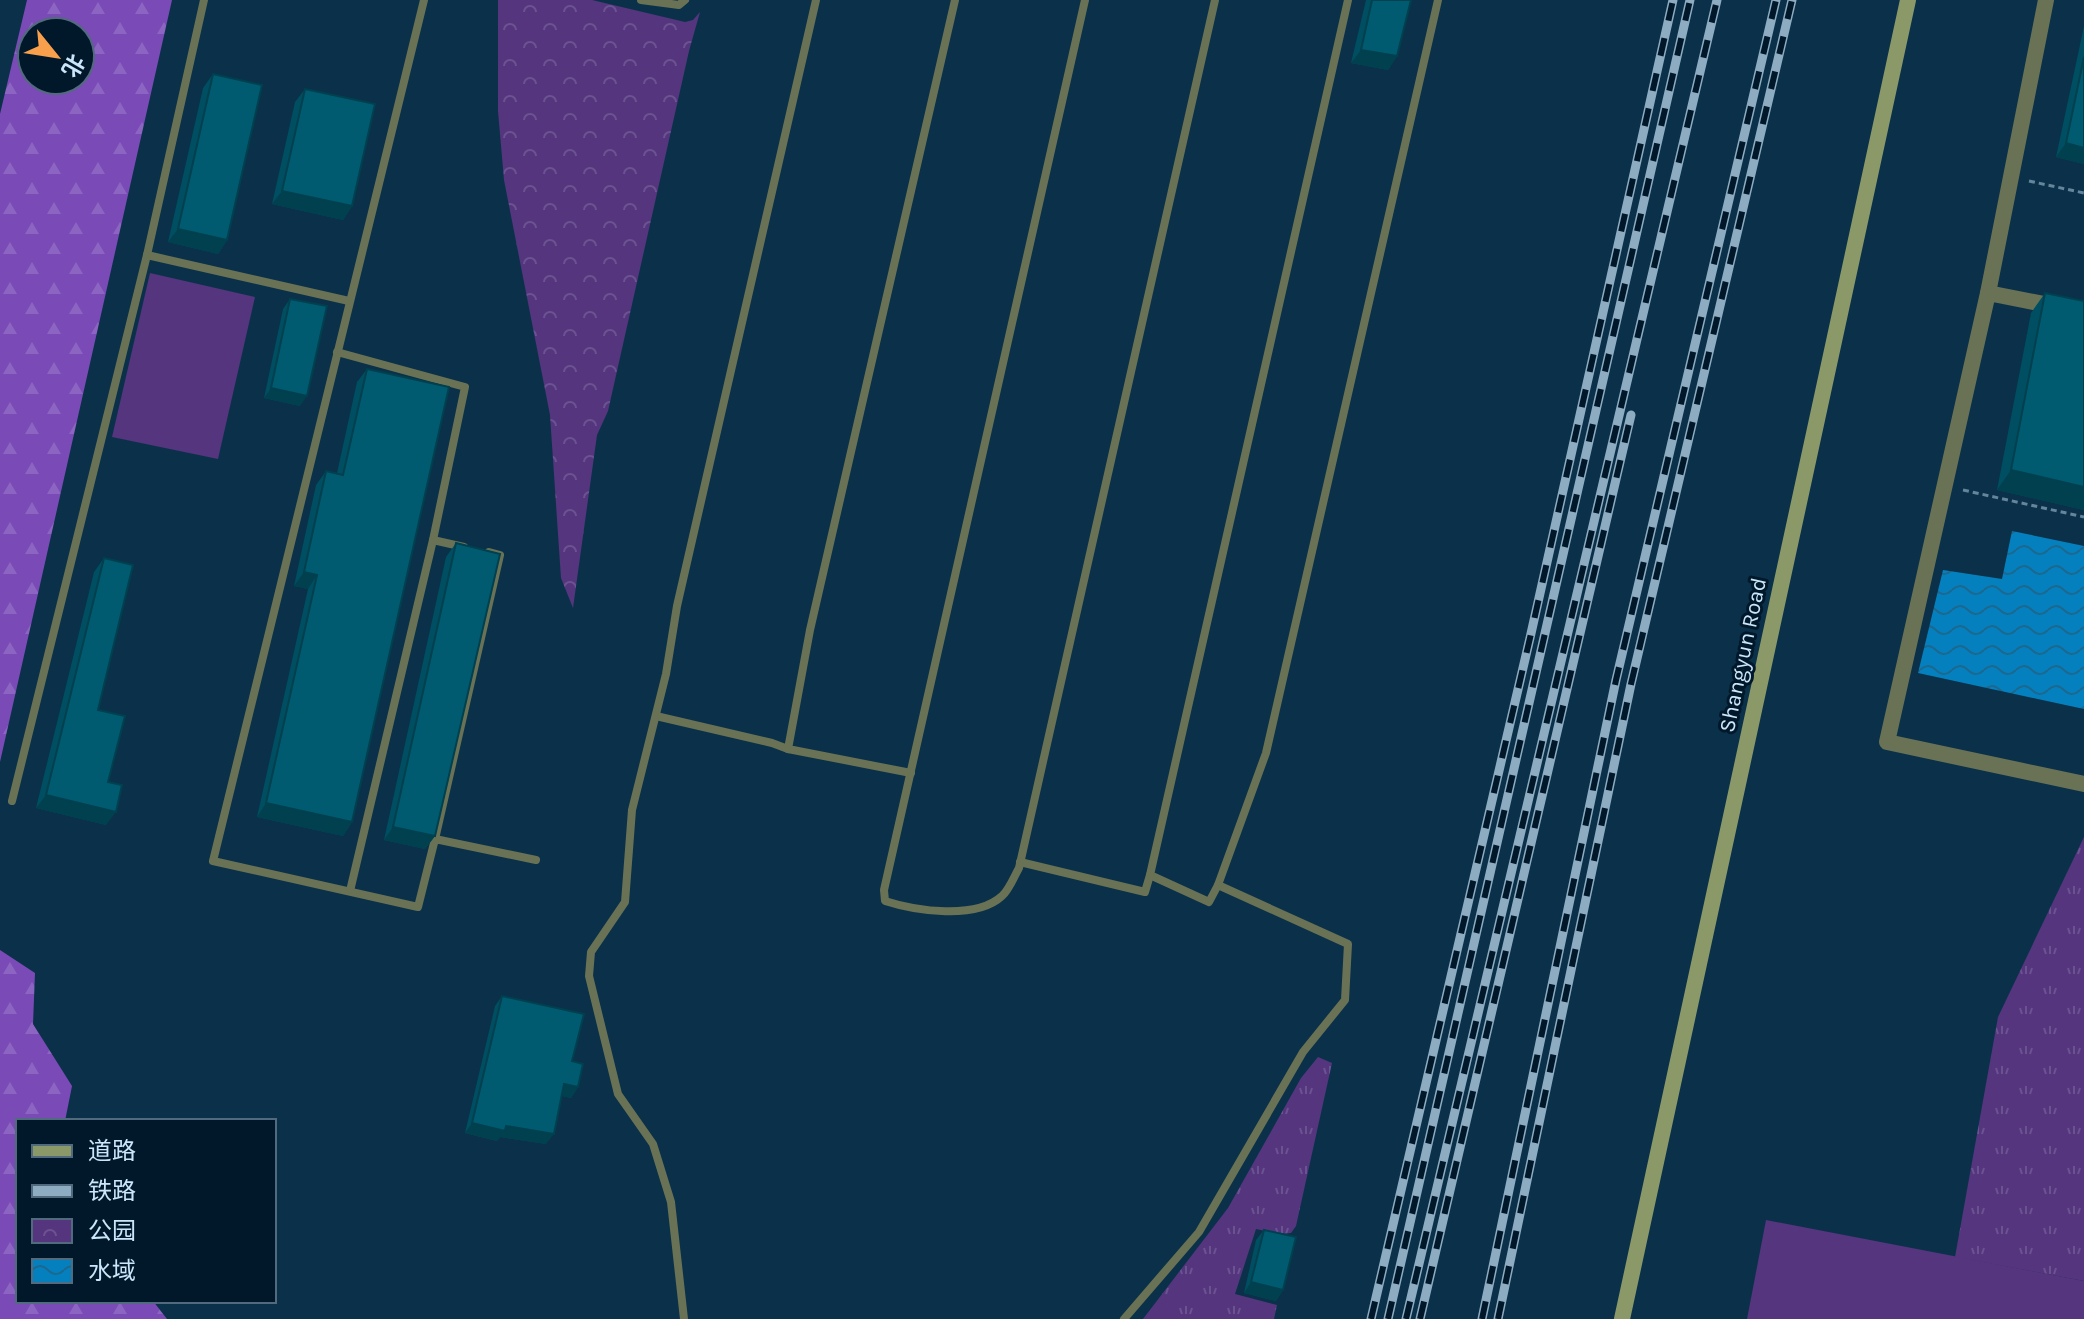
<svg xmlns="http://www.w3.org/2000/svg" width="2084" height="1319" viewBox="0 0 2084 1319" font-family="Karla,'Noto Sans SC',sans-serif">
	<style>
		.grass { fill: url(#grass-tufts) }
		.forest { fill: url(#forest-firs); fill-rule: evenodd }
		.park { fill: url(#park-crowns) }
		.pitch { fill: #54357e }
		.water { fill: url(#water-waves) }
		.lines { fill: none; stroke-linecap: round; stroke-linejoin: round }
		.path { stroke: #64859b; stroke-width: 3; stroke-dasharray: 6 4; stroke-linecap: butt }
		.lane { stroke: #6a7255; stroke-width: 8 }
		.street { stroke: #6a7255; stroke-width: 16 }
		.secondary { stroke: #8b9969; stroke-width: 16 }
		.rail-casing { stroke: #8dacc1; stroke-width: 9 }
		.rail { stroke: #00182a; stroke-width: 6; stroke-dasharray: 18; stroke-linecap: butt }
		.wall { fill: #004e61 }
		.shaded-wall { fill: #00404f }
		.building { fill: #005b71; stroke: #00404f; stroke-width: 2 }
		.labels { text-anchor: middle; dominant-baseline: central; stroke-width: 6; stroke-linejoin: round; paint-order: stroke }
		.street-label { font-size: 22px; fill: #cbe6fa; stroke: #00182a }
	</style>
	<defs>
		<pattern id="grass-tufts" width="24" height="20" patternUnits="userSpaceOnUse" patternTransform="scale(2)"><rect width="24" height="20" fill="#54357e"/><path d="M3 7l-1-3M5 7V3M7 7l1-3M15 17l-1-3M17 17v-4M19 17l1-3" fill="none" stroke="#6b5291"/></pattern>
		<pattern id="forest-firs" width="22" height="20" patternUnits="userSpaceOnUse" patternTransform="scale(2)"><rect width="22" height="20" fill="#7a4ab6"/><path d="M5 1l3.5 6h-7zM16 11l3.5 6h-7z" fill="#8c64c1"/></pattern>
		<pattern id="park-crowns" width="20" height="18" patternUnits="userSpaceOnUse" patternTransform="scale(2)"><rect width="20" height="18" fill="#54357e"/><path d="M2 6a3 3 0 1 1 6 0M12 15a3 3 0 1 1 6 0" fill="none" stroke="#6b5291"/></pattern>
		<pattern id="water-waves" width="16" height="10" patternUnits="userSpaceOnUse" patternTransform="scale(2)"><rect width="16" height="10" fill="#0580be"/><path d="M0 5q4-4 8 0t8 0" fill="none" stroke="#1b6890"/></pattern>
	</defs>
	<rect width="100%" height="100%" fill="#0a3149"/>
	<g class="grass">
		<polygon points="2084,837 2084,1281 1955,1257 1998,1017"/>
		<polygon points="1318,1057 1332,1063 1296,1226 1291,1233 1281,1234 1256,1229 1235,1294 1277,1305 1274,1319 1143,1319 1228,1208 1301,1078"/>
	</g>
	<g class="forest">
		<path d="M27,0H172L0,762V114ZM32,32H80V80H32Z"/>
		<polygon points="0,950 35,973 33,1024 72,1086 65,1121 18,1121 18,1301 153,1301 167,1319 0,1319"/>
	</g>
	<polygon class="park" points="498,0 592,0 685,22 693,20 700,12 689,51 608,411 597,435 573,608 561,578 550,415 504,180 498,111"/>
	<g class="pitch">
		<polygon points="150,273 255,297 218,459 112,437"/>
		<polygon points="1766,1220 2084,1281 2084,1319 1747,1319"/>
	</g>
	<polygon class="water" points="2012,531 2084,546 2084,709 1918,673 1943,570 2002,579"/>
	<g class="lines">
		<g class="path">
			<polyline points="2029,181 2084,193"/>
			<polyline points="1963,490 2084,517"/>
		</g>
		<g class="lane">
			<polyline points="424,0 213,861 418,907 435,839 536,860"/>
			<polyline points="641,0 679,5 685,0"/>
			<path d="M1085,0L884,890L885,901C916,911 976,920 1002,896C1009,890 1014,877 1019,868L1215,0"/>
			<polyline points="1348,0 1150,875 1209,902 1218,885 1266,753 1438,0"/>
			<polyline points="147,255 349,301"/>
			<polyline points="337,352 465,387 433,540 350,891"/>
			<polyline points="433,540 464,547"/>
			<polyline points="656,716 772,743 788,749"/>
			<polyline points="911,773 788,749 810,630 955,0"/>
			<polyline points="12,801 147,255 204,0"/>
			<polyline points="435,839 500,555 489,552"/>
			<polyline points="1020,862 1145,892 1150,875"/>
			<polyline points="684,1319 671,1202 653,1144 618,1094 589,976 591,952 625,902 632,810 666,674 677,606 816,0"/>
			<polyline points="1124,1319 1199,1232 1303,1052 1345,1000 1348,944 1218,885"/>
		</g>
		<g class="street">
			<polyline points="1988,293 2046,0"/>
			<polyline points="2084,312 1988,293 1887,742 2084,784"/>
		</g>
		<polyline class="secondary" points="1622,1319 1908,0"/>
		<defs>
			<g id="rail">
				<polyline points="1371,1319 1530,638 1673,0"/>
				<polyline points="1388,1319 1690,0"/>
				<polyline points="1406,1319 1717,0"/>
				<polyline points="1420,1319 1631,415"/>
				<polyline points="1482,1319 1616,680 1776,0"/>
				<polyline points="1498,1319 1631,684 1792,0"/>
			</g>
		</defs>
		<use href="#rail" class="rail-casing"/>
		<use href="#rail" class="rail"/>
	</g>
	<g class="wall">
		<polygon points="1366,0 1411,0 1397,56 1388,70 1351,63"/>
		<polygon points="2084,26 2084,164 2056,157"/>
		<polygon points="213,74 227,240 218,254 168,242 203,88"/>
		<polygon points="305,89 352,206 343,220 272,204 295,102"/>
		<polygon points="2045,293 2084,510 1997,490 2031,313"/>
		<polygon points="290,299 300,406 264,398 283,309"/>
		<polygon points="367,369 352,822 343,836 257,817 308,589 294,586 316,485 326,471 337,473 357,382"/>
		<polygon points="456,543 435,836 425,849 384,840 446,557"/>
		<polygon points="104,558 98,710 108,782 106,825 36,808 94,572"/>
		<polygon points="502,996 572,1061 578,1087 571,1098 562,1096 546,1144 500,1137 497,1141 465,1133 495,1006"/>
		<polygon points="1264,1230 1283,1290 1276,1301 1244,1293 1256,1240"/>
	</g>
	<g class="shaded-wall">
		<polygon points="1361,50 1397,56 1388,70 1351,63"/>
		<polygon points="2066,143 2084,148 2084,164 2056,157"/>
		<polygon points="282,191 352,206 343,220 272,204"/>
		<polygon points="178,229 227,240 218,254 168,242"/>
		<polygon points="271,388 307,396 300,406 264,398"/>
		<polygon points="2011,470 2084,487 2084,510 1997,490"/>
		<polygon points="304,572 317,575 308,589 294,586"/>
		<polygon points="46,795 116,812 106,825 36,808"/>
		<polygon points="266,803 352,822 343,836 257,817"/>
		<polygon points="393,827 435,836 425,849 384,840"/>
		<polygon points="564,1084 578,1087 571,1098 557,1095"/>
		<polygon points="472,1123 506,1126 554,1134 546,1144 500,1137 497,1141 465,1133"/>
		<polygon points="1251,1282 1283,1290 1276,1301 1244,1293"/>
	</g>
	<g class="building">
		<polygon points="1372,0 1411,0 1397,56 1361,50"/>
		<polygon points="2084,57 2084,148 2066,143"/>
		<polygon points="213,74 262,85 227,240 178,229"/>
		<polygon points="305,89 375,104 352,206 282,191"/>
		<polygon points="2045,293 2084,301 2084,487 2011,470"/>
		<polygon points="290,299 327,306 307,396 271,388"/>
		<polygon points="367,369 449,387 352,822 266,803 317,575 304,572 326,471 343,475"/>
		<polygon points="456,543 500,554 435,836 393,827"/>
		<polygon points="104,558 133,565 98,710 125,716 108,782 122,785 116,812 46,795"/>
		<polygon points="502,996 584,1014 572,1061 583,1064 578,1087 564,1084 554,1134 506,1126 505,1131 472,1123"/>
		<polygon points="1264,1230 1296,1237 1283,1290 1251,1282"/>
	</g>
	<g class="labels">
		<g class="street-label">
			<text transform="translate(1743 655) rotate(-78)">Shangyun Road</text>
		</g>
	</g>
	<rect x="16" y="1119" width="260" height="184" fill="#00182a" stroke="#516a7d" stroke-width="2"/>
	<rect x="32" y="1145" width="40" height="12" fill="#8b9969" stroke="#516a7d" stroke-width="2"/>
	<text x="88" y="1159" font-size="24" fill="#cbe6fa">道路</text>
	<rect x="32" y="1185" width="40" height="12" fill="#8dacc1" stroke="#516a7d" stroke-width="2"/>
	<text x="88" y="1199" font-size="24" fill="#cbe6fa">铁路</text>
	<rect x="32" y="1219" width="40" height="24" fill="url(#park-crowns)" stroke="#516a7d" stroke-width="2"/>
	<text x="88" y="1239" font-size="24" fill="#cbe6fa">公园</text>
	<rect x="32" y="1259" width="40" height="24" fill="url(#water-waves)" stroke="#516a7d" stroke-width="2"/>
	<text x="88" y="1279" font-size="24" fill="#cbe6fa">水域</text>
	<g transform="translate(56 56) rotate(120)"><circle r="38" fill="#00182a" stroke="#516a7d" stroke-width="2"/>
	<path d="M0-6L14 30L0 20L-14 30Z" fill="#f9a04c"/>
	<text y="-12" font-size="22" font-weight="bold" text-anchor="middle" fill="#cbe6fa">北</text>
	</g>
</svg>
